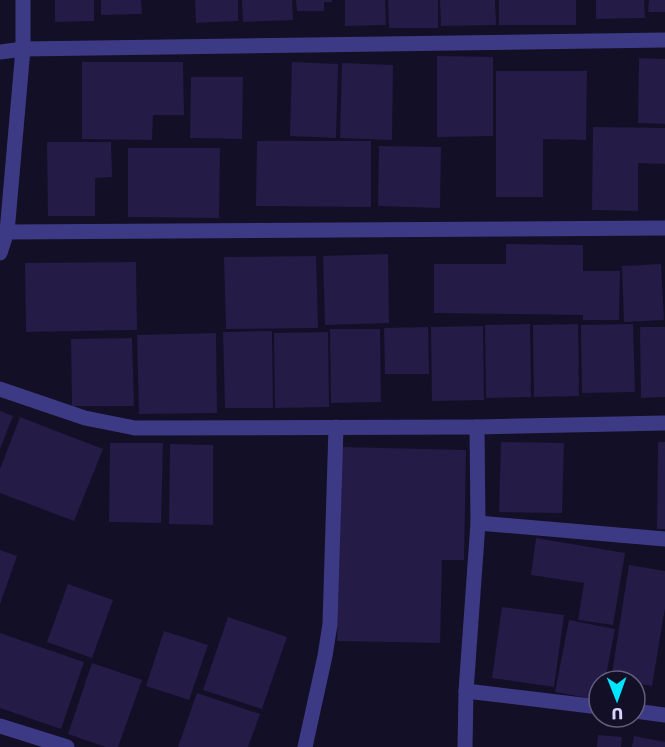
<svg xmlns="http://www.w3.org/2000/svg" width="665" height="747" viewBox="0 0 665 747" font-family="Rubik,sans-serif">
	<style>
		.building { fill: #241b47 }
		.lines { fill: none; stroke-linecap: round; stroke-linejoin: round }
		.minor { stroke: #3d3a85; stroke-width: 15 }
	</style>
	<rect width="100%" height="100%" fill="#130f26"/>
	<g class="building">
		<polygon points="55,0 94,0 94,21 55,22"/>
		<polygon points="101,0 141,0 142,14 101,15"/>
		<polygon points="195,0 238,0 238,21 196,23"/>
		<polygon points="242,0 292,0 293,20 243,22"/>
		<polygon points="296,0 332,0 332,2 324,2 324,11 297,11"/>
		<polygon points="345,0 385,0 386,25 345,26"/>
		<polygon points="388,0 438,0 438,28 389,28"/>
		<polygon points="440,0 495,0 496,25 441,26"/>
		<rect x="499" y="0" width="77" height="25"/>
		<polygon points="596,0 644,0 645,18 596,19"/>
		<polygon points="649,0 665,0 665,12 648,12"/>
		<polygon points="437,56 493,57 493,136 437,137"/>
		<polygon points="639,58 665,59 665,124 638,123"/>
		<polygon points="82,62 183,62 184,115 153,115 152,140 82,139"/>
		<polygon points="292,62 338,64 336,138 290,136"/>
		<polygon points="342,63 393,65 392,140 340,138"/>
		<polygon points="496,71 587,71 586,140 543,139 543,197 496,197"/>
		<polygon points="191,77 243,77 242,139 190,138"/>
		<polygon points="593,127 665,128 665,164 638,163 638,211 592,210"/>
		<polygon points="257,141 371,141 371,207 256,206"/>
		<polygon points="47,142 111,142 112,177 95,178 95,216 48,216"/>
		<polygon points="379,146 441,147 440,208 378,206"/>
		<polygon points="128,148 220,148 219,218 128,217"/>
		<polygon points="506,244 583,245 583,271 620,271 619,320 583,320 583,315 434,313 434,264 506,264"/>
		<polygon points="388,254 389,323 325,325 323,256"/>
		<polygon points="316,256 318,328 226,329 224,257"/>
		<polygon points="136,262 137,330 26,332 25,263"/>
		<polygon points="661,264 664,320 624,322 622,266"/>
		<polygon points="530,324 531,397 486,398 485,325"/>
		<polygon points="578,324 579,396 534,397 533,325"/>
		<polygon points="633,324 635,392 582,393 581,325"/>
		<polygon points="483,326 484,400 432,401 431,327"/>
		<polygon points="428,327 429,374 385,374 384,328"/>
		<polygon points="640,327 665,327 665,397 641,398"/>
		<polygon points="330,329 380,329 381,402 331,403"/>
		<polygon points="272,331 273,408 225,408 223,332"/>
		<polygon points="328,332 329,407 275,408 274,333"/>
		<polygon points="216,333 217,413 139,414 137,335"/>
		<polygon points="132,338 134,406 72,406 71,339"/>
		<polygon points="0,411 13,416 0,449"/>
		<polygon points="20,417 103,449 74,521 0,493 0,469"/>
		<polygon points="501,442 564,443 562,513 499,512"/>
		<polygon points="658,442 665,442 665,529 657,529"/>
		<polygon points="110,443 163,443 161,523 109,522"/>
		<polygon points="170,444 213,445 213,525 169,524"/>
		<polygon points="342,447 466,450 464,560 442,560 440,643 337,641"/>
		<polygon points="536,538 625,553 613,625 578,620 584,583 531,575"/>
		<polygon points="0,550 17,556 0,604"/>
		<polygon points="629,565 665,571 665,608 652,686 635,683 635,681 611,679"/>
		<polygon points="68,584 113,600 92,658 47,642"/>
		<polygon points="502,607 564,615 554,687 492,678"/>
		<polygon points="228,617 287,637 262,709 203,690"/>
		<polygon points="569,620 615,629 605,681 599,681 599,700 555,692"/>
		<polygon points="164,631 208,645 189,700 146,686"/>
		<polygon points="0,633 84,662 61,729 0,708"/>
		<polygon points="92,663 142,680 118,747 106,747 68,734"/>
		<polygon points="197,693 260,714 248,747 178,747"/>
		<polygon points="598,735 622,737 621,747 597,747"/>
		<polygon points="634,736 665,742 665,747 632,747"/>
	</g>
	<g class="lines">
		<g class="minor">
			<polyline points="0,52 23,49 665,40"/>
			<polyline points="7,232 665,228"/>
			<polyline points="0,253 7,232 23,49 23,0"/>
			<polyline points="0,389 85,418 135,428 477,427 665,423"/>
			<polyline points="478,523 665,539"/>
			<polyline points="466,691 599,707"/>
			<polyline points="635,711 665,715"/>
			<polyline points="0,726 67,747"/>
			<polyline points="305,747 325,656 330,624 336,427"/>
			<polyline points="465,747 466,691 478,523 477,427"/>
		</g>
	</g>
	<g transform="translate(617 699) rotate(179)"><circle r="28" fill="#130f26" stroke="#625e7d" stroke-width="1.5"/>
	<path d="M0-4.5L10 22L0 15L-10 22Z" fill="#00e5ff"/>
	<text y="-9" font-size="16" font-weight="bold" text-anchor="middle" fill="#d9d4ff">U</text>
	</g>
</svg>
